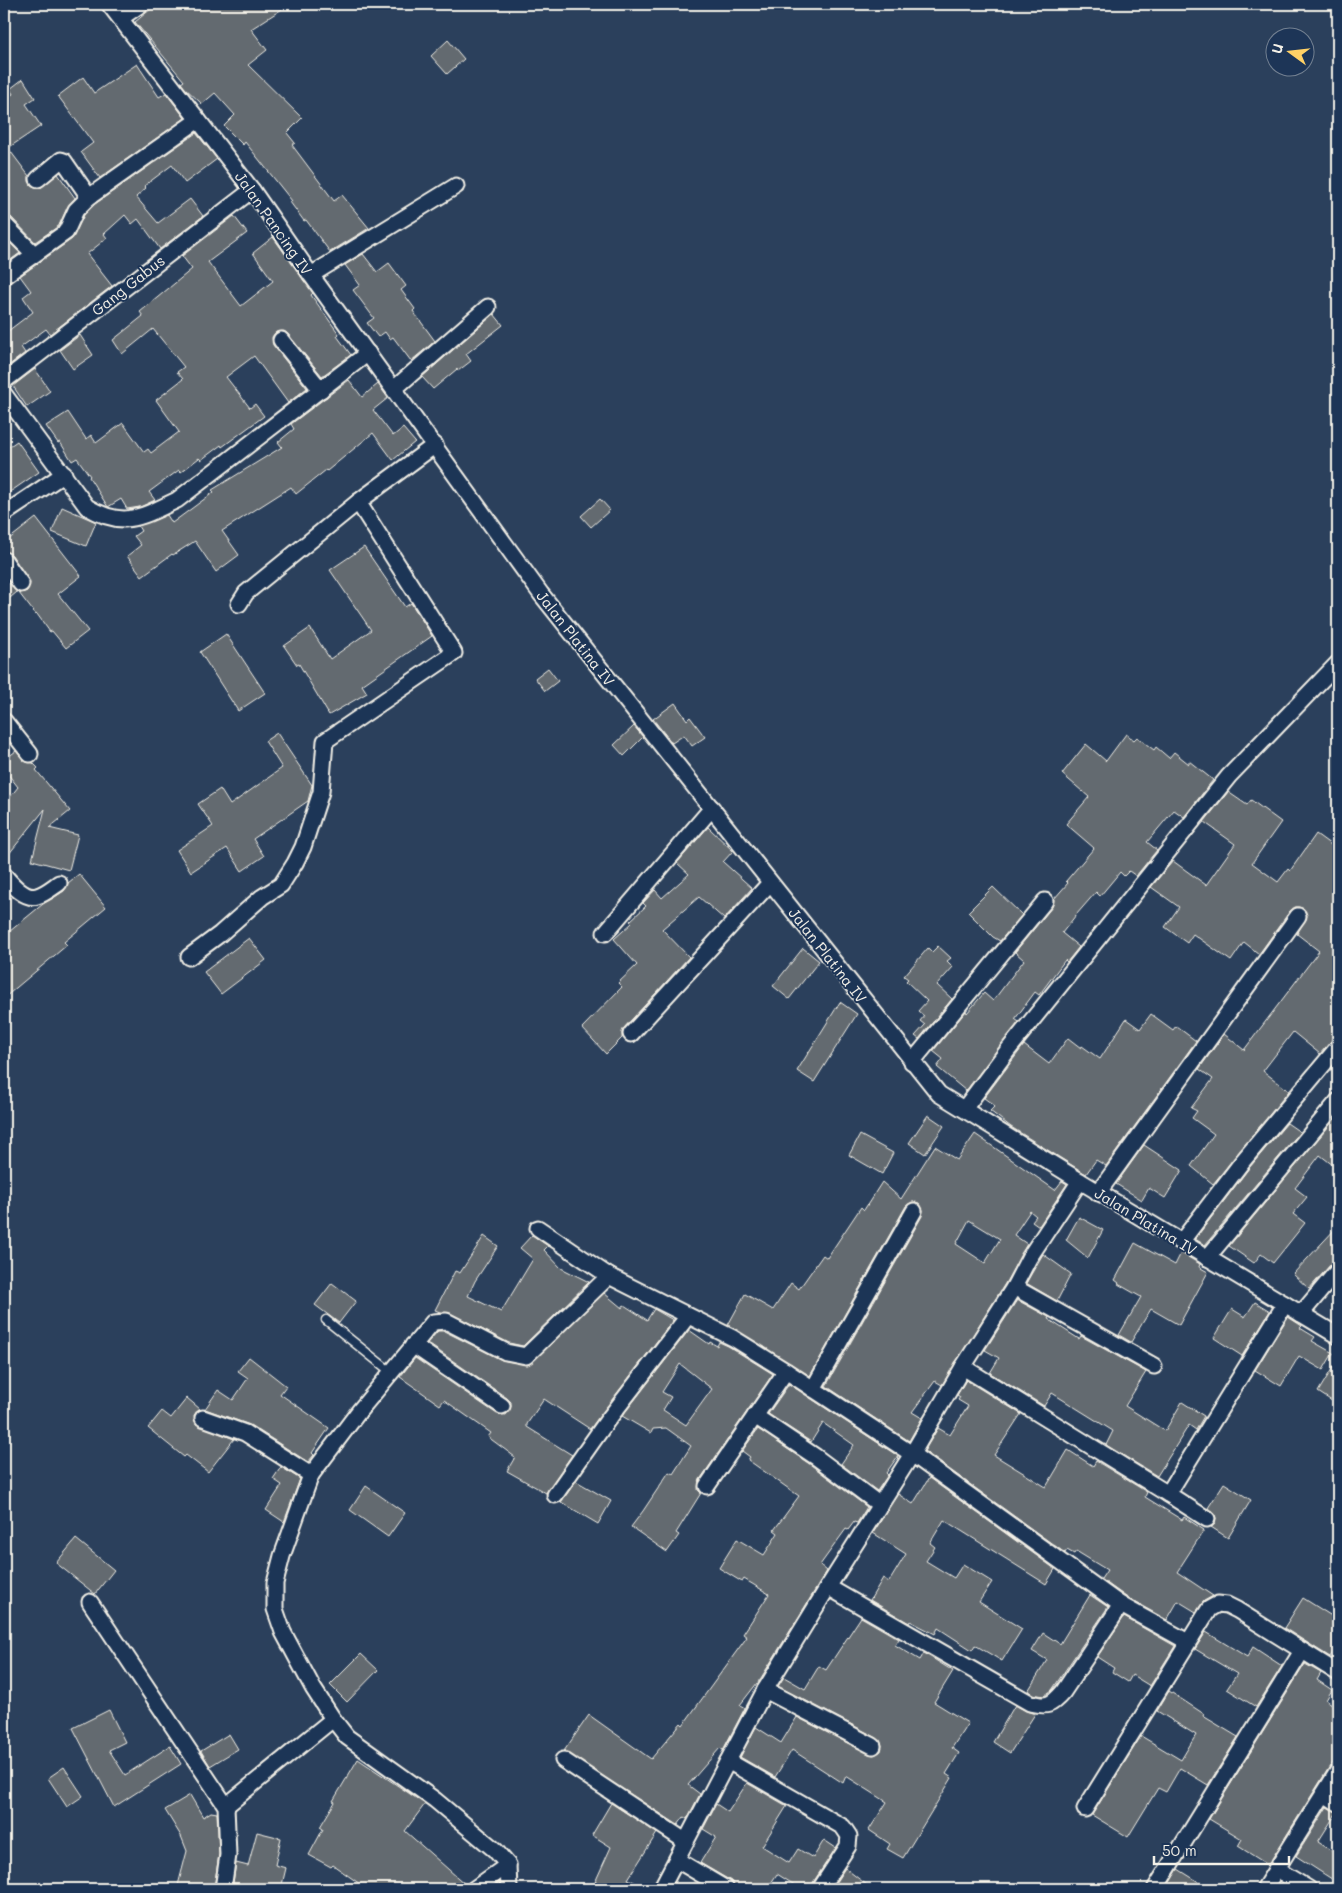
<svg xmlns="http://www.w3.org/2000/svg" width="1342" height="1893" viewBox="0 0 1342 1893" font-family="Mali,sans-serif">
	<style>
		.building { fill: #646a6f; stroke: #f4f1e8; fill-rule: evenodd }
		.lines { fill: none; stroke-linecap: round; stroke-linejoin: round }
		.lane-casing { stroke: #f4f1e8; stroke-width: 11 }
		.street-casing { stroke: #f4f1e8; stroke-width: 19 }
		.lane { stroke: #1d3557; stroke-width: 8 }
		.street { stroke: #1d3557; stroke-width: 15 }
		.labels { text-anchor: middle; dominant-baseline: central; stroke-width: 4; stroke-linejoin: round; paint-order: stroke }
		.street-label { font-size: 15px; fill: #f4f1e8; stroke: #1d3557 }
	</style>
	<rect width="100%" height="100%" fill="#2b405c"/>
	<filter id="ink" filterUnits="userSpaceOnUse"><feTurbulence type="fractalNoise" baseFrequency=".02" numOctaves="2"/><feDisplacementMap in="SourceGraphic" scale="10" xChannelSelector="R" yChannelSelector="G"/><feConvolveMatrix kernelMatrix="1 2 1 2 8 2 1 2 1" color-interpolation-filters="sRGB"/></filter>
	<g filter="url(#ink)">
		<g class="building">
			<polygon points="157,4 290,4 251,29 267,50 248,65 302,118 287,133 295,143 292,145 334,201 342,195 369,228 330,252 306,220 304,221 290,202 292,201 245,142 243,145 224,126 235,115 215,93 202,104 184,87 181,83 184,81 135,22"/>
			<polygon points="448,40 464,59 447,74 431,56"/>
			<polygon points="137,64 159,97 166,93 185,118 100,178 81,152 93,143 58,96 83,77 94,93"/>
			<polygon points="23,79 35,98 26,104 41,126 8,148 29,176 29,181 31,185 40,188 58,174 75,198 68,206 59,226 35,242 11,217 4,215 4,100 13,94 10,89"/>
			<polygon points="196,133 217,159 185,183 172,165 144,186 146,188 136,197 158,223 190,199 203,216 160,249 138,219 132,224 125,215 104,234 107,238 87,254 112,286 50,334 46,329 21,347 25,353 4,369 4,334 33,312 23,297 31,291 20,276 72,239 84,215 95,204"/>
			<polygon points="234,216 247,233 208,262 241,306 273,281 253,253 273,237 313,293 311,295 339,334 337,336 351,355 322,376 288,334 284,331 276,332 272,337 273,345 307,388 288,403 254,356 226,377 250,408 255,404 264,416 222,447 221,445 201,460 199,458 181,472 179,470 149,492 155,500 140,507 127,509 121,499 108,507 89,477 90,476 77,458 72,461 60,442 58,443 46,426 68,412 86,439 91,435 96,443 123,423 144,452 148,449 151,453 179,432 156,400 183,379 177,372 184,367 153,329 122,354 113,340 143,316 140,312 192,269 182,256"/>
			<polygon points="4,237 20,253 4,265"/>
			<polygon points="363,254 377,272 389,263 406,286 401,290 415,309 413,311 435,341 411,361 393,337 390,339 385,332 378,337 367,323 374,318 353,290 360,285 345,265"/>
			<polygon points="494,314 503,325 466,354 471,361 458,371 457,369 433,389 422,377"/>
			<polygon points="80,335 93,355 73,369 60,350"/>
			<polygon points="35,369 50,391 27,407 13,386"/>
			<polygon points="349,380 362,397 378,384 388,398 373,410 393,436 403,428 415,442 393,460 373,433 327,471 326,470 296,494 291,487 222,531 239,555 216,572 195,541 173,555 172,554 142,576 127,556 141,545 134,536 141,531 138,526 167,515 172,523 214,492 212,490 282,447 278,442 294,429 291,424"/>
			<polygon points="17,441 39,472 4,496 4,450"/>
			<polygon points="600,499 610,510 591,527 581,516"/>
			<polygon points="62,507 96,522 86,546 52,532"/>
			<polygon points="36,518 81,576 58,594 88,631 66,648 52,631 50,632 37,614 36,615 19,593 27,591 30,583 12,555 4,551 4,543"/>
			<polygon points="364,547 405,607 411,603 432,636 362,685 367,693 329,715 299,664 297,665 284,646 310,628 330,659 371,630 330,570"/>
			<polygon points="4,576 17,592 4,603"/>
			<polygon points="226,634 265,693 238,711 200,652"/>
			<polygon points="548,668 558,681 545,691 535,678"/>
			<polygon points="675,703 687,720 690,717 705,737 692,746 684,735 672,743 653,719"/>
			<polygon points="634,726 643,737 624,756 614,745"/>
			<polygon points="277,733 312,785 308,801 253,839 264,856 242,871 227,848 191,872 177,850 213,826 198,804 220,789 230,805 282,768 265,741"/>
			<polygon points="1126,734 1134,740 1137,737 1154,750 1156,747 1169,758 1174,752 1189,764 1189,761 1213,780 1184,817 1174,810 1147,842 1157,850 1136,876 1129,871 1124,876 1120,872 1100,896 1096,892 1076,915 1062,933 1079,947 1067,962 1065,960 1039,995 1035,992 1015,1019 1019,1022 966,1091 937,1067 943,1059 933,1051 966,1011 967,1013 984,993 993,1001 1024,960 1015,952 1052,907 1054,899 1068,883 1066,881 1094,848 1066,824 1089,797 1062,774 1086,744 1106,761"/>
			<polygon points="16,751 26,762 33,763 38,768 36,770 70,811 49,828 78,835 69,870 32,860 45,809 4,860 4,805 18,787 4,769 4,760"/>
			<polygon points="1228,792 1247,805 1251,800 1281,822 1252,863 1278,882 1288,869 1290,871 1316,834 1338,850 1338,1038 1331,1041 1320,1054 1293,1032 1263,1071 1289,1091 1213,1184 1191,1166 1214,1134 1192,1118 1197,1111 1191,1108 1213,1079 1199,1069 1224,1034 1244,1050 1319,951 1297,934 1307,916 1304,909 1299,907 1295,907 1290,911 1259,954 1244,942 1231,961 1193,934 1187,943 1165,927 1179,907 1151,887 1173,861 1206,885 1235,844 1204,822"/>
			<polygon points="708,827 733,851 723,862 752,888 724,919 699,897 662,929 689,957 624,1028 622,1032 622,1038 606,1054 582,1028 622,987 618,983 637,965 614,939 632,923 630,921 646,906 643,903 655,890 662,898 689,874 677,863"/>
			<polygon points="79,874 106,907 64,942 67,945 4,998 4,936 43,904 64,891 68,883"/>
			<polygon points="993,887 1022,915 1000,941 993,937 968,912"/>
			<polygon points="249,938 266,960 221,994 204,972"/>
			<polygon points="938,946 951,958 947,961 953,967 937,985 952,999 919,1039 915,1036 925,1025 920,1021 924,1016 918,1011 927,1001 906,981 908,979 904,976 928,948 932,952"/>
			<polygon points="803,948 819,961 789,999 773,986"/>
			<polygon points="840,1002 857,1014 814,1082 797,1071"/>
			<polygon points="1151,1014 1173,1030 1176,1026 1196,1041 1106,1166 1096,1160 1086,1174 1011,1127 990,1111 995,1106 984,1098 1024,1045 1049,1064 1068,1038 1081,1048 1082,1046 1100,1059 1126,1019 1140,1029"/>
			<polygon points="928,1115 944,1126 925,1154 909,1143"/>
			<polygon points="1338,1115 1338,1169 1320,1155 1295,1188 1307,1197 1293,1214 1305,1223 1273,1263 1261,1254 1254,1263 1229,1246"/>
			<polygon points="1287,1123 1300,1132 1205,1245 1195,1239 1249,1168"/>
			<path d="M975,1134L1055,1190L1062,1181L1067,1184L1039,1226L1032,1221L1036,1216L1030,1211L1014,1235L1027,1244L1006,1282L942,1385L935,1381L912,1412L922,1418L909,1441L826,1386L922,1216L923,1210L919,1203L913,1202L906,1206L810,1376L728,1325L745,1294L773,1310L791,1283L799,1289L823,1255L827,1258L861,1207L864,1210L882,1182L901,1199L935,1146L957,1160ZM969,1220L1000,1239L985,1263L956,1244Z"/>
			<polygon points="860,1135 893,1153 882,1174 849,1155"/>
			<polygon points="1144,1145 1182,1170 1165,1198 1149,1188 1142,1200 1116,1184"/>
			<polygon points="1079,1217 1103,1230 1088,1258 1066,1240"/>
			<polygon points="1338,1226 1338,1261 1331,1264 1309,1289 1293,1274"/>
			<polygon points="532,1235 548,1246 544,1250 561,1268 589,1282 523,1346 509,1343 450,1313 440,1312 435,1310 455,1271 460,1273 484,1236 498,1246 475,1281 468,1296 501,1312 533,1259 520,1248"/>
			<polygon points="1135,1243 1175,1265 1181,1253 1200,1264 1199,1267 1208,1272 1179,1325 1151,1309 1131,1342 1119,1335 1141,1297 1118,1284 1119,1283 1115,1280"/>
			<polygon points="1043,1254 1071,1274 1057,1301 1026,1283"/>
			<polygon points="332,1283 356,1301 339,1323 315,1305"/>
			<polygon points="604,1293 622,1308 624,1305 647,1320 654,1309 673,1320 590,1429 544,1399 527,1424 527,1427 572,1455 546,1493 507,1471 515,1457 488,1437 491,1433 444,1400 440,1405 400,1377 415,1358 497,1414 506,1415 511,1407 511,1402 507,1398 427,1343 438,1331 444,1331 502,1360 528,1365"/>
			<polygon points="1017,1300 1049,1317 1048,1319 1079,1339 1081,1336 1146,1372 1125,1406 1165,1431 1182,1402 1204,1416 1196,1430 1189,1425 1157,1476 1106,1445 1113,1431 1052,1393 1044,1406 990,1373 999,1358 985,1350"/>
			<polygon points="1255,1302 1270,1311 1242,1356 1214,1338 1232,1309 1245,1317"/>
			<polygon points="1288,1317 1302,1326 1300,1328 1315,1337 1312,1341 1333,1353 1323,1370 1299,1356 1281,1386 1255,1370"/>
			<path d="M689,1330L709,1344L710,1342L717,1346L719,1342L728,1346L773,1374L699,1481L698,1490L701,1493L676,1533L679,1535L667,1552L631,1527L643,1511L669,1472L673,1474L691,1446L666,1428L653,1429L651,1433L622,1416ZM680,1364L712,1389L686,1425L663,1410L671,1397L662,1392Z"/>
			<polygon points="249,1357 286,1386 280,1394 329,1428 312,1453 314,1455 308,1462 250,1425 205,1409 218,1390 233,1400 248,1378 238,1371"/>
			<polygon points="1338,1359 1338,1405 1318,1392"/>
			<polygon points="966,1380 1021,1414 994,1455 1046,1487 1068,1450 1093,1466 1096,1461 1147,1492 1145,1497 1182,1520 1184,1517 1204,1530 1177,1572 1213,1596 1204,1601 1196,1612 1178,1601 1167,1620 1126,1597 1101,1579 1107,1570 1076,1551 1074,1554 1067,1550 1065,1553 924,1451 938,1428 950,1435 968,1406 958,1400 960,1397 957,1395"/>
			<polygon points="789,1384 898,1456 886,1473 888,1475 877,1491 841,1464 854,1445 823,1423 811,1442 768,1414"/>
			<polygon points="187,1398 200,1409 194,1415 196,1424 234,1439 208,1472 186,1455 184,1457 148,1428 162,1411 171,1418"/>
			<polygon points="758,1429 811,1465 867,1507 857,1523 854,1522 848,1530 846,1529 820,1565 827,1571 761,1678 740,1705 745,1708 723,1750 720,1748 688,1785 700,1794 687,1819 684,1817 678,1825 564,1751 589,1715 651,1759 681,1723 683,1725 747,1637 743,1634 769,1594 744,1579 742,1582 719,1568 737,1539 764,1555 778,1533 774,1530 799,1496 748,1460 750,1457 742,1451"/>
			<polygon points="281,1467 300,1479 284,1522 266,1510 282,1485 273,1479"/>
			<polygon points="929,1478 1055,1569 1046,1584 944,1520 930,1543 935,1547 926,1561 954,1578 963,1564 992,1582 979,1602 1022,1629 1002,1661 975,1645 972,1650 938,1628 935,1634 910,1621 909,1623 870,1600 883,1578 889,1582 906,1554 873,1533 898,1494 913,1504"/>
			<polygon points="576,1481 611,1501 598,1524 561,1502"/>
			<polygon points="1224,1483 1251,1500 1228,1538 1211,1527 1215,1524 1216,1519 1215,1514 1208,1508"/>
			<polygon points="366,1486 405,1513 388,1537 350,1510"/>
			<polygon points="76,1539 114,1570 95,1594 56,1563"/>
			<polygon points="1090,1595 1108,1607 1052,1690 1044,1696 1033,1694 1028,1691 1047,1660 1032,1651 1043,1633 1060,1644"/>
			<polygon points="1303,1598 1338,1620 1338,1645 1330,1657 1284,1628"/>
			<polygon points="861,1617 899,1639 895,1645 920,1660 924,1653 953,1671 934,1702 968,1723 952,1748 959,1753 946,1774 952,1778 903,1858 887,1849 890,1844 869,1830 887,1802 846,1776 843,1783 792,1750 775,1777 740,1757 756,1727 781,1743 797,1717 869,1754 874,1755 881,1751 882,1745 877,1738 778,1686 784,1677 805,1689 819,1666 826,1670"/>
			<polygon points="1124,1617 1175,1646 1150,1686 1132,1675 1128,1682 1112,1672 1114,1668 1097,1657"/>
			<polygon points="1206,1632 1247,1657 1253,1647 1282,1666 1256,1707 1227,1689 1237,1674 1195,1649"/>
			<polygon points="361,1654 378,1670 347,1702 330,1685"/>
			<polygon points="1305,1664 1321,1673 1317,1680 1332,1690 1326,1700 1338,1708 1338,1762 1330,1766 1268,1865 1238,1846 1242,1839 1209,1819"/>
			<polygon points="1169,1691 1204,1714 1203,1716 1238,1737 1208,1785 1180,1768 1166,1792 1158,1788 1128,1837 1092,1815 1141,1736 1181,1760 1196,1735 1157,1711"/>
			<polygon points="1015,1705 1026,1711 1035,1714 1010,1753 993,1742"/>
			<polygon points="109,1710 125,1742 109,1750 125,1775 170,1746 181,1764 114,1807 73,1728"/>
			<polygon points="229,1734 238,1749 210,1766 201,1751"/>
			<polygon points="358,1759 425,1804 405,1831 466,1885 465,1889 367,1889 333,1865 331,1867 309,1855 323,1829 320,1827 335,1802 333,1801"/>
			<polygon points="64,1767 83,1796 67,1807 48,1778"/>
			<polygon points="747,1783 787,1806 762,1846 789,1863 798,1849 813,1858 824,1840 836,1848 812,1884 811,1889 801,1889 777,1874 767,1889 735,1889 731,1881 700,1863 716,1837 703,1829 716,1804 728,1812"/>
			<polygon points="190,1795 203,1817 211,1812 217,1813 219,1854 214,1889 177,1889 187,1851 181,1836 165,1810"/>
			<polygon points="611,1803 657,1833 628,1879 649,1889 592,1889 611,1847 592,1835"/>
			<polygon points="1327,1807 1337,1812 1318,1842 1338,1855 1338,1883 1296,1856"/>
			<polygon points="257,1832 281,1838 275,1865 286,1868 281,1889 265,1886 264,1889 232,1889 236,1863 248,1866"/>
			<polygon points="845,1868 872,1889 833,1889 832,1888"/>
			<polygon points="1178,1869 1210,1889 1166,1889"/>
		</g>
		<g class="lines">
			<defs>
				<polyline id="lane" points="326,1320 391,1372"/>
				<g id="street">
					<polyline points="109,4 252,190 311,275 541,594 939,1094 1080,1181 1338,1336"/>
					<polyline points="121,18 141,4"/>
					<polyline points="38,179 61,160 64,161 89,197"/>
					<polyline points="4,224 34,254"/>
					<polyline points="311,275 456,186"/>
					<polyline points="4,276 66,232 76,210 89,197 198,120"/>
					<polyline points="281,340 321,390"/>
					<polyline points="4,381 252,190"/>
					<polyline points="394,389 488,307"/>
					<path d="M4,394L87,507C124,529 142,517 177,500L368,353"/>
					<polyline points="4,514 64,474"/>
					<polyline points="4,560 21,584"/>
					<polyline points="239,604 246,593 358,502 435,445"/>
					<polyline points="4,721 30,754"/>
					<path d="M4,875C11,883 24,900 37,896C45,894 53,887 59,883"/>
					<polyline points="605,933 712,808"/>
					<polyline points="189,957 220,934 262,897 281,885 295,863 303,847 321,792 325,741 454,653 358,502"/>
					<polyline points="631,1034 770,883"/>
					<polyline points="912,1062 1045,901"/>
					<polyline points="964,1109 1008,1050 1229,776 1338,663"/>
					<polyline points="1098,1193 1298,916"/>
					<polyline points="538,1228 609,1276"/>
					<polyline points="1181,1242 1242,1162 1338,1047"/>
					<polyline points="1207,1258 1338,1101"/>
					<polyline points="1014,1287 1154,1366"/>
					<polyline points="1301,1314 1338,1270"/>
					<polyline points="413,1345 502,1406"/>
					<polyline points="963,1367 1168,1494 1285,1304"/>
					<polyline points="813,1389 914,1211"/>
					<polyline points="755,1416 816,1457 880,1505"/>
					<polyline points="203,1418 245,1433 311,1475 282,1556 275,1583 275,1609 283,1632 313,1688 333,1719 347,1737 435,1800 495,1850 508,1865"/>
					<polyline points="311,1475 360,1410 433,1322 446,1321 506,1352 526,1356 609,1276 733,1338 786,1371 912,1454 1121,1605 1188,1642"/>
					<polyline points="707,1486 786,1371"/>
					<polyline points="1168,1494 1207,1519"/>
					<polyline points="555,1495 607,1421 688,1316"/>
					<path d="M828,1587L1030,1703C1047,1707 1051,1706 1063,1692L1121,1605"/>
					<polyline points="90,1602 226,1806 228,1855 223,1889"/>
					<polyline points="765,1690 873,1746"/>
					<polyline points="563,1760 685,1841"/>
					<polyline points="728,1761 843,1827 849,1836 848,1846 820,1889"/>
					<polyline points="1324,1794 1338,1803"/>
					<polyline points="226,1806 333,1719"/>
					<polyline points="1085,1809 1209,1609 1218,1604 1227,1605 1237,1610 1338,1673"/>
					<polyline points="677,1860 726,1889"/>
					<polyline points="1276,1869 1309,1889"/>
					<polyline points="474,1889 508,1865 509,1889"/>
					<polyline points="661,1889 765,1690 828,1587 912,1454 963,1367 1014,1287 1029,1258 1080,1181"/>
					<polyline points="1155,1889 1302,1651"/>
					<polyline points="1264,1889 1338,1771"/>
				</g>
			</defs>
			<use href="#lane" class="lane-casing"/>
			<use href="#street" class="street-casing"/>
			<use href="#lane" class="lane"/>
			<use href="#street" class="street"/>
		</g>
	</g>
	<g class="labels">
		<g class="street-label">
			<text transform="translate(274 223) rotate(55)">Jalan Pancing IV</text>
			<text transform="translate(128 285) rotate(-38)">Gang Gabus</text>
			<text transform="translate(576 638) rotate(52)">Jalan Platina IV</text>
			<text transform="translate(828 955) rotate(52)">Jalan Platina IV</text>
			<text transform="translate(1146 1221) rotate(31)">Jalan Platina IV</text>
		</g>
	</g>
	<rect width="1342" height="1893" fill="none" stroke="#1d3557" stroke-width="20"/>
	<rect x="10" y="10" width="1322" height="1873" fill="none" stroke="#f4f1e8" stroke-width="2" filter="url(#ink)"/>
	<g transform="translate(1290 52) rotate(285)"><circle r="24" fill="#1d3557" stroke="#738091"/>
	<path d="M0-4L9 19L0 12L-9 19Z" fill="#ffd166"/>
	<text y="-8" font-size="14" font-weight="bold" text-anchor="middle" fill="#f4f1e8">U</text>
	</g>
	<path d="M1154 1856v8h135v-8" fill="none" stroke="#f4f1e8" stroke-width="2.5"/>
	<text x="1162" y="1856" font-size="15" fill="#f4f1e8" stroke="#1d3557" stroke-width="4" paint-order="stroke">50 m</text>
</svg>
